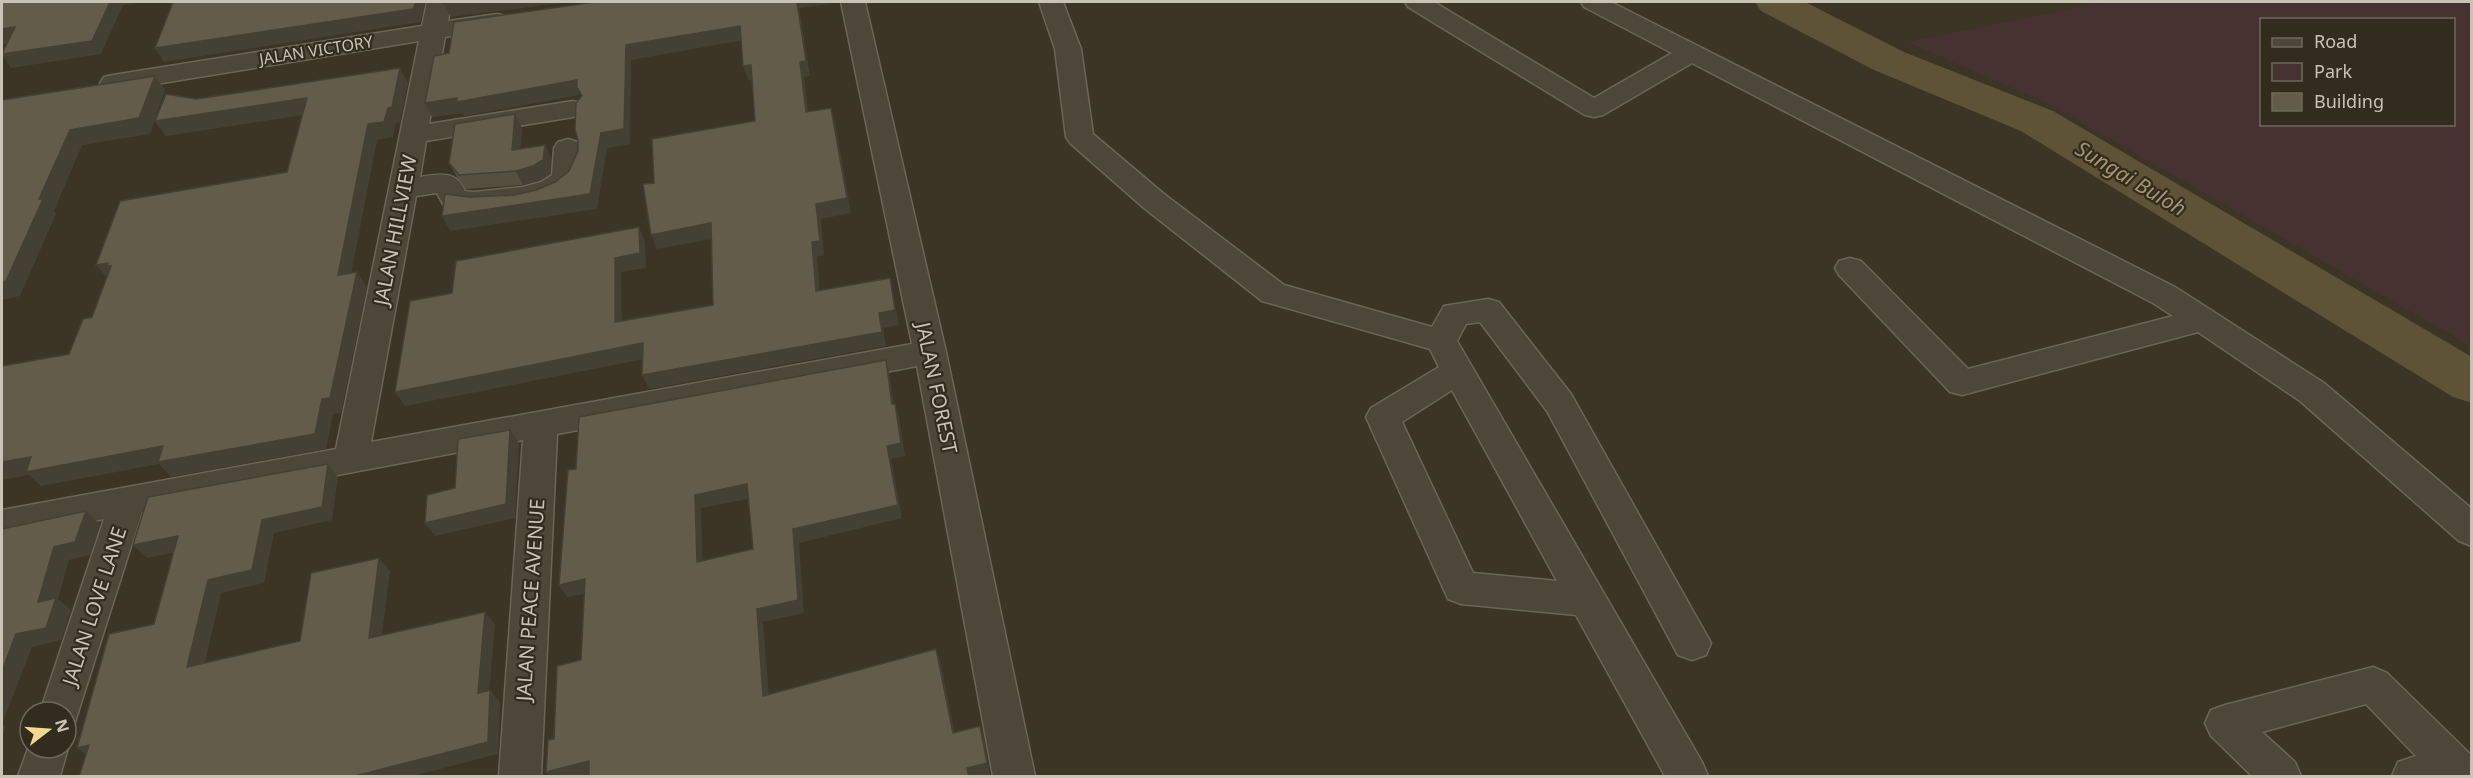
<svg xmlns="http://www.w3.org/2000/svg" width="2473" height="778" viewBox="0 0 2473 778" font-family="'Noto Sans',sans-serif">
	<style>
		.green { fill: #463331; fill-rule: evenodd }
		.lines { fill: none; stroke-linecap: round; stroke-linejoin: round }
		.river { fill: #5e5237; fill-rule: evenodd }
		.minor-casing { stroke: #6b6557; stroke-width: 3 }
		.minor { fill: #4d4739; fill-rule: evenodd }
		.wall { fill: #554f40 }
		.shaded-wall { fill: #454034 }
		.building { fill: #635c4a; stroke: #454034; stroke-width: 1.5; fill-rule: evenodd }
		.labels { text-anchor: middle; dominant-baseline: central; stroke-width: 4.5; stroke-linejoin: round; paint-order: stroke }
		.far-street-label { font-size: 16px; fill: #c8c3b5; stroke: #322c1e }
		.street-label { font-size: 20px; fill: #c8c3b5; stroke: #322c1e }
		.water-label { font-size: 21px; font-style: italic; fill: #a49470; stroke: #322c1e }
	</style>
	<rect width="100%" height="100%" fill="#3c3525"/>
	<path class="green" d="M2106,2H2471V346L2047,103L1907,42ZM2262,20H2454V124H2262Z"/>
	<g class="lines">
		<polygon class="river" points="1755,2 1805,2 1904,52 2053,111 2472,357 2472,403 2453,397 2021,131 1874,70 1761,11"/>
		<defs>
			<g id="minor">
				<path d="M427,2H451L448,21L497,14L506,16L509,21L506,26L445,37L429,124L573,101L582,103L586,109L582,115L573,117L426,141L420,177C438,174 457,170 465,191L474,192L523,187L541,182L552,175L554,148L558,142L568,139L578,142C583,150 584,159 582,169C572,213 476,216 443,204L437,193L416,196L371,442L912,344L841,2H865L946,352L1035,776H993L917,366L557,434L541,776H499L523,440L142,512L74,725L66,728V712H40L104,519L2,539V510L336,449L419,41L113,91L104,89L100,83L104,77L113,75L422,26Z"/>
				<path d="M1039,2H1063L1081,49L1093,134L1164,194L1284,285L1432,327L1444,306L1488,299L1499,302L1571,394L1711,643L1706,655L1692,660L1678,655L1547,411L1480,322L1466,324L1457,341L1702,762L1708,776H1665L1576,615L1461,604L1448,599L1366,417L1371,408L1439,367L1430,349L1262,301L1144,208L1070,143L1066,137L1055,49ZM1452,390L1557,581L1473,573L1402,422Z"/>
				<polygon points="1405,2 1434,2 1594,98 1672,53 1584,7 1581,2 1611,2 2175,287 2324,383 2472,509 2472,546 2459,541 2300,401 2198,332 1962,395 1950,392 1839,275 1835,268 1839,261 1850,258 1861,261 1968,369 2173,316 2153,303 1692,63 1603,115 1594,117 1585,115 1408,7"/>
				<polygon points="2373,667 2387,673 2472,756 2472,776 2392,776 2398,762 2416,756 2366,704 2262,732 2295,762 2301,776 2252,776 2211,736 2205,723 2211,710 2225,705"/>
				<polygon points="30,743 30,748 66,748 66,743 68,748 60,776 18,776"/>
			</g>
		</defs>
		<use href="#minor" class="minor-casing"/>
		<use href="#minor" class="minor"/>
	</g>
	<polygon class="wall" points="522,128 520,148 551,158 550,174 540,180 523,185 466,189 457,177 449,163"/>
	<g class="shaded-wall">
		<polygon points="110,2 145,2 123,5 101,54 11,68 2,55 2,54"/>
		<polygon points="416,2 426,2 420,22 164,62 155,48"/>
		<polygon points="464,2 569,2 451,17 444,4"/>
		<polygon points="797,2 831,2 832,4 799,8 810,76 804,77 810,127 806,112 800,62"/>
		<polygon points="740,26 744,40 631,60 630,144 607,148 597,209 450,231 442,216 590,194 601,133 626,45"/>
		<polygon points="15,27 25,41 2,44 2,29"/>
		<polygon points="751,65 755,79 748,80 743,66"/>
		<polygon points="400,68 408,83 400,122 396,123 393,137 377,140 348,290 338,275 368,124 388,108"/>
		<polygon points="155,76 165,90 150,134 82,145 54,211 56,214 20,296 2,300 2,282 70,130"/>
		<polygon points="577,80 577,87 580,95 464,116 463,113 432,117 425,103"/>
		<polygon points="307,98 317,113 166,136 155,121"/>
		<polygon points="831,108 835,122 851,213 821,219 824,255 817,257 821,306 816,291 812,242 816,204"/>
		<polygon points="515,114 522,128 519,163 512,150"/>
		<polygon points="545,145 551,158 550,174 540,180 523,185 516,171"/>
		<polygon points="711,223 717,238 657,249 651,235"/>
		<polygon points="639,227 645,242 646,268 621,272 622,336 615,322 615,258"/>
		<polygon points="108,263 111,266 109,280 96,265"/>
		<polygon points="357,272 367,287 341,413 333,414 326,449 171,477 159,464 41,486 29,475 2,480 2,462 322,399"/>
		<polygon points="890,278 893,292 899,325 883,328 886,346 649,389 642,375 879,313"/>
		<polygon points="643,343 650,358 405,406 395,392"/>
		<polygon points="886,360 889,373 896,418 892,404"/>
		<polygon points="895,404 899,417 905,456 891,459 902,518 799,543 804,613 763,622 770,708 763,696 757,609 793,529 887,446"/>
		<polygon points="510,430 519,443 515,518 435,536 425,523"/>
		<polygon points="328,464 338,477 332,520 274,533 264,583 221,593 201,679 187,667 208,580 262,520"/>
		<polygon points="747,484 753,498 701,508 703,575 697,562 695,495"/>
		<polygon points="86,511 100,524 90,555 69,560 58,599 71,610 61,640 32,647 2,724 6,727 2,738 2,671 16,634 54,547"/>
		<polygon points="178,536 191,549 147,558 133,545"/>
		<polygon points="379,558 390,571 380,650 369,638"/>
		<polygon points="585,579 593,592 567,597 559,585"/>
		<polygon points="485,612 495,624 488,705 478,693"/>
		<polygon points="936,649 940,661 957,745 953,733"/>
		<polygon points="490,690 500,702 498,754 409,777 351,777"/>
		<polygon points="980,726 984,738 990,774 982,777 969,777 967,768"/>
		<polygon points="89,745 93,759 77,748"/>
		<polygon points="589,761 598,773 584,777 550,777 546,772"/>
	</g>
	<g class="building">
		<polygon points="2,2 110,2 92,41 2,54 15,27 2,29"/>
		<polygon points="173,2 416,2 413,9 155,48"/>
		<polygon points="444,2 464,2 444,4"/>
		<polygon points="595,2 797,2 806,61 800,62 806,112 831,108 847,198 816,204 820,241 812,242 816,291 890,278 895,310 879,313 882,332 642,375 643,343 395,392 410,301 452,293 456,261 639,227 640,253 615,258 615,322 713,305 711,223 651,235 643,184 654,183 652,139 755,121 751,65 743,66 740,26 626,45 624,129 601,133 590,194 442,216 445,194 469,197 514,195 536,190 555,182 569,171 578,151 578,140 575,129 576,103 582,96 577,87 577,80 457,102 457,98 425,103 434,56 449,53 454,22"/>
		<polygon points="400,68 392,107 388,108 384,122 368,124 338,275 357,272 330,398 322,399 315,434 158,462 163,446 26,472 31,457 2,462 2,366 69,354 83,319 92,317 111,266 106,266 108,263 96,265 120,201 287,172 307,98 155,121 166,94 196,99"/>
		<polygon points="155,76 139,118 70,130 39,199 43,199 6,281 2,282 2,100"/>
		<polygon points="515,114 512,150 545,145 543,160 533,166 516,171 459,175 449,163 455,124"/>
		<path d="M886,360L892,404H895L901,443L887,446L898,505L793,529L798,600L757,609L763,696L936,649L953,733L980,726L987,763L967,768L969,777H589V761L546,772L548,740L554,739L557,666L581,660L585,579L559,585L568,470L576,469L579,417ZM747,484L753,549L697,562L695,495Z"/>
		<polygon points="510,430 506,504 425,523 427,495 455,488 458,439"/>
		<polygon points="328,464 322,507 262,520 252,570 208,580 187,667 300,641 311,573 379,558 369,638 485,612 478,693 490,690 488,742 351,777 79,777 89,745 77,748 109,634 154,624 178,536 133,545 148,497"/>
		<polygon points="86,511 75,542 54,547 38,602 56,598 46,628 16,634 2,671 2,529"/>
	</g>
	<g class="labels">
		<g class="far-street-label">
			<text transform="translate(316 50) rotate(-9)">JALAN VICTORY</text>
		</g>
		<g class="street-label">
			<text transform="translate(395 230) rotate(-79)">JALAN HILLVIEW</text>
			<text transform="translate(937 388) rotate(78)">JALAN FOREST</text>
			<text transform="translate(530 600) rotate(-86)">JALAN PEACE AVENUE</text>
			<text transform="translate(94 606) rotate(-72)">JALAN LOVE LANE</text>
		</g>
		<g class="water-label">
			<text transform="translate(2131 178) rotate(31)">Sungai Buloh</text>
		</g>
	</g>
	<rect width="2473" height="778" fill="none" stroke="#c8c3b5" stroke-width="6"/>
	<rect x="2260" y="18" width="195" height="108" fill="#322c1e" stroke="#6e685a" stroke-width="1.5"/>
	<rect x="2272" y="38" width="30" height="9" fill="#4d4739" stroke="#6e685a" stroke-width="1.5"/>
	<text x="2314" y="48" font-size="18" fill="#c8c3b5">Road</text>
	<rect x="2272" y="63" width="30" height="18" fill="#463331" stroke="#6e685a" stroke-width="1.5"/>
	<text x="2314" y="78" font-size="18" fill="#c8c3b5">Park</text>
	<rect x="2272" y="93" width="30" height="18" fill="#635c4a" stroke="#6e685a" stroke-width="1.5"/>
	<text x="2314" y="108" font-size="18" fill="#c8c3b5">Building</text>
	<g transform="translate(48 730) rotate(73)"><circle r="28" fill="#322c1e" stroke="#6e685a" stroke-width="1.5"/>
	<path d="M0-4.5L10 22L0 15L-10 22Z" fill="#f2d890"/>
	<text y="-9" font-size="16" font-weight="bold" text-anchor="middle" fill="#c8c3b5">N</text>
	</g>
</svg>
